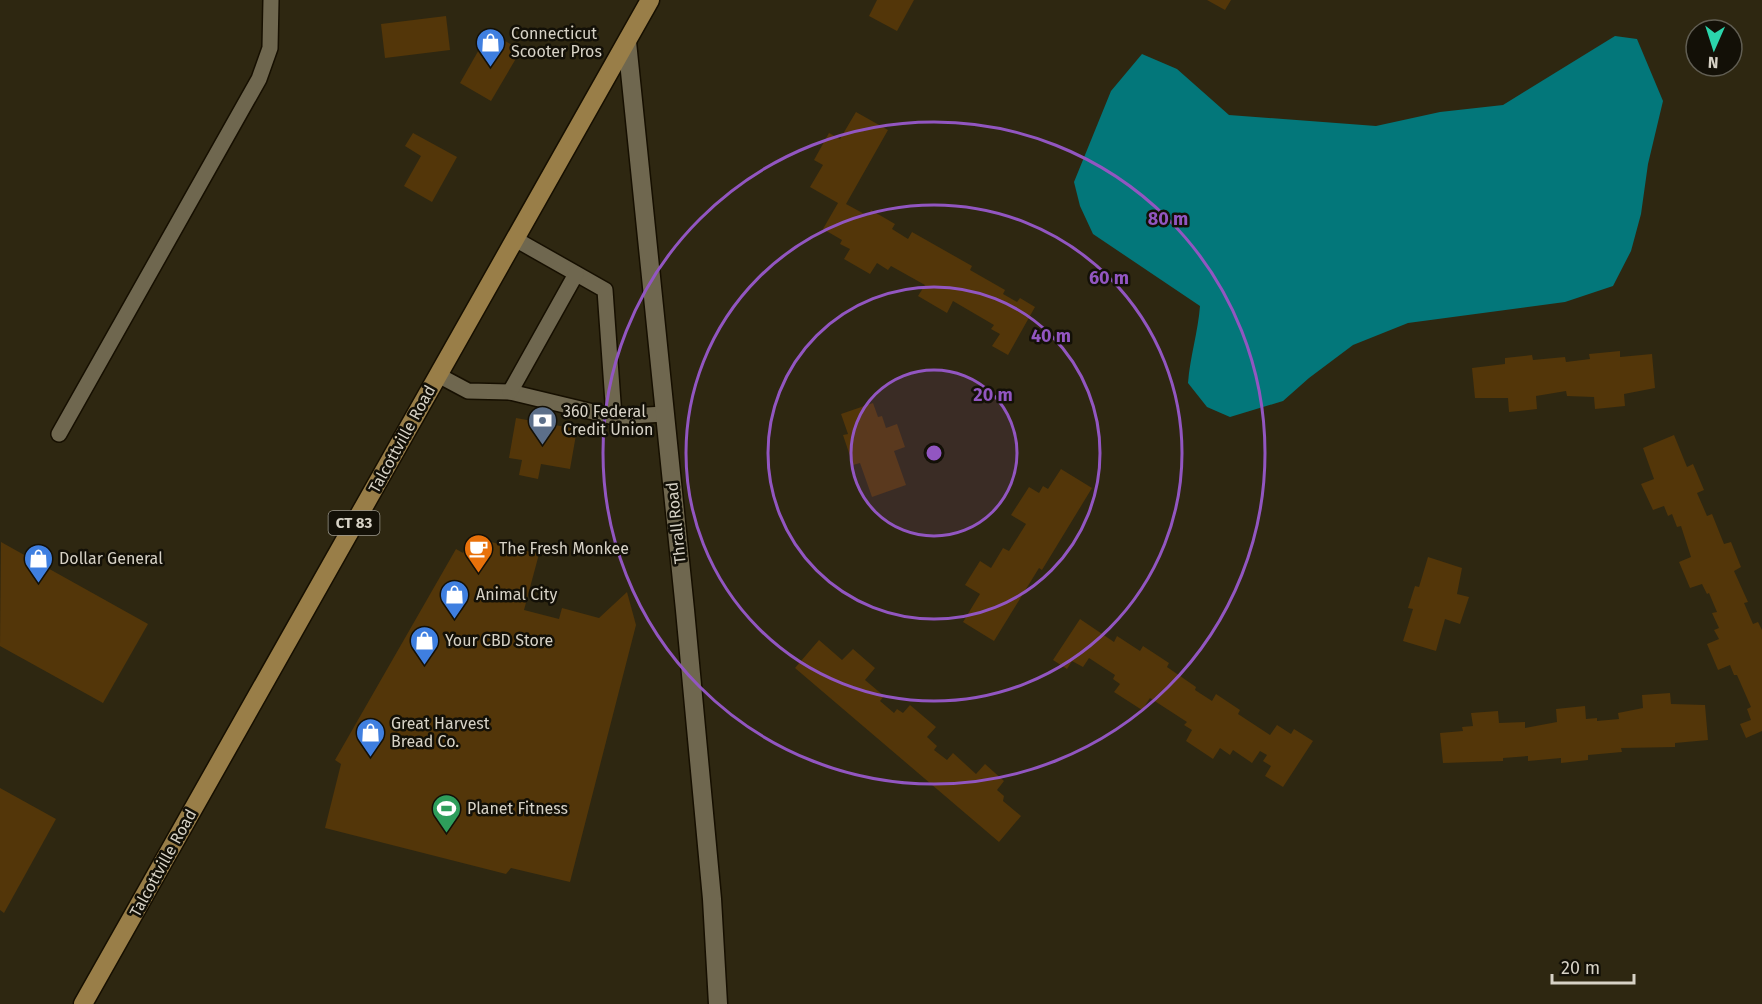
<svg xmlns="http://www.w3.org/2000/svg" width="1762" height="1004" viewBox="0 0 1762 1004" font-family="'Fira Sans',sans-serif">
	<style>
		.water { fill: #03777a }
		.building { fill: #533609 }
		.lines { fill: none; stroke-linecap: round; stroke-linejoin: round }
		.lane-casing { stroke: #160f00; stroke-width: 18 }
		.street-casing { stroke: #160f00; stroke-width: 21 }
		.primary-casing { stroke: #160f00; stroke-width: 21 }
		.lane { stroke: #6f674f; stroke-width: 15 }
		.street { stroke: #6f674f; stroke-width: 18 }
		.primary { stroke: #997e48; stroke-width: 18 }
		.ring { fill: none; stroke: #9256c1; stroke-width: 3 }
		.labels { text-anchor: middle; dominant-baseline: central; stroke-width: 5; stroke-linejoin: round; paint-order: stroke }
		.shield { fill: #131007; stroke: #9c988d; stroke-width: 1.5 }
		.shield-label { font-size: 15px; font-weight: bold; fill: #d7d2c6 }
		.poi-label { font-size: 16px; fill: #d7d2c6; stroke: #131007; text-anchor: start }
		.street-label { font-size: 16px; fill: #d7d2c6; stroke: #131007 }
		.centre { fill: #9256c1; stroke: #131007; stroke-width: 3 }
		.ring-label { font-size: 18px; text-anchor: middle; font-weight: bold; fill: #9256c1; stroke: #131007; stroke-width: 5; stroke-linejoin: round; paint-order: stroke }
	</style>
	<rect width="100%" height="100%" fill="#2e2711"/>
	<path class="water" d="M1615,36L1637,39L1663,101L1648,164L1641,214L1631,251L1613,286L1565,302L1408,323L1353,345L1309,378L1283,401L1230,417L1207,407L1188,383C1190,357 1198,332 1200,306L1093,234L1080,206L1074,182L1111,91L1142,54L1177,69L1229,115L1376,126L1440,112L1503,105Z"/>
	<g class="building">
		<polygon points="877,0 914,0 897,31 869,16"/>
		<polygon points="1207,0 1231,0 1225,10"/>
		<polygon points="446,16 450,50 385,58 381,24"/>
		<polygon points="489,32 521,50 491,101 460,83"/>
		<polygon points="856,112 888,130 846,204 868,216 871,210 895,224 892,229 908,239 912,232 972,266 970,270 1005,290 1003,294 1017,302 1020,298 1035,307 1008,355 992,346 1000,334 991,329 994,325 953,301 947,313 918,296 925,285 891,266 888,270 877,263 870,274 844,259 850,249 840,244 842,240 823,229 838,203 810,187 823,165 814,160 829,133 840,139"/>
		<polygon points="413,133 457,157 432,202 404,186 421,156 405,146"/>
		<polygon points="1620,351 1620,357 1652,354 1655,388 1624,394 1625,406 1595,409 1594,397 1567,396 1566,391 1536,396 1537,409 1509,412 1508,398 1475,398 1472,368 1505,364 1505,358 1532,355 1533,360 1565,357 1566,362 1590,359 1589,354"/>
		<polygon points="873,403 878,417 882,416 886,428 897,424 905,447 894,451 906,485 872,497 860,463 853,465 843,435 848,434 841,414"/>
		<polygon points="516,418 577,429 570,469 541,464 538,479 519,475 522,460 509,458"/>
		<polygon points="1674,435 1687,467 1693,464 1704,490 1697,493 1707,516 1712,514 1724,544 1731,542 1741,567 1734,571 1748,602 1744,603 1753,624 1758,622 1762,630 1762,731 1746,738 1740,724 1751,720 1747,709 1751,707 1737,675 1734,675 1730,665 1718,670 1707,644 1719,639 1714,630 1719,628 1712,613 1717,612 1709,593 1707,594 1702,584 1690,588 1679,562 1691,557 1681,526 1677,527 1672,514 1668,516 1664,506 1653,510 1641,484 1654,479 1643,448"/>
		<polygon points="1061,469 1092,488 1042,570 1039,568 994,641 963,622 980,594 965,585 980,561 991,568 1003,548 1009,551 1026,524 1011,515 1029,487 1039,493 1043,486 1048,489"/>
		<polygon points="471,537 539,554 524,610 559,619 562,608 599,618 627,592 636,625 570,882 511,868 506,874 325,828 341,764 335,760 456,549 463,553"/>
		<polygon points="1,542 148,624 103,703 0,646"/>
		<polygon points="1428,557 1462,568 1457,594 1469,597 1460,624 1445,619 1436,651 1403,641 1413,609 1408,608 1415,586 1419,587"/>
		<polygon points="1080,619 1114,642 1117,636 1140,651 1143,646 1169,663 1167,667 1196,687 1195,690 1212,701 1216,694 1240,710 1238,714 1270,735 1277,725 1291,734 1294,729 1313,741 1283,787 1265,776 1271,766 1263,761 1267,755 1260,751 1252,763 1233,750 1230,755 1220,748 1213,759 1186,741 1192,730 1184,725 1187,722 1150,698 1142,710 1114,692 1120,684 1113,679 1115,675 1089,658 1083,667 1072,661 1067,669 1053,660"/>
		<polygon points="819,640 842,660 853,649 875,668 865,680 884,696 880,701 894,713 897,709 903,713 910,705 936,727 927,737 937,746 934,750 947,760 953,753 976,774 985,764 1004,781 997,790 1004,796 1003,801 1021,816 999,842 795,668"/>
		<polygon points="1670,693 1671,704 1705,705 1708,740 1675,743 1675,747 1621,748 1622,752 1588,755 1588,760 1561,763 1561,758 1528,761 1528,756 1503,758 1503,761 1443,763 1440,733 1463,731 1462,727 1473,726 1471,713 1498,711 1499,723 1525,722 1525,728 1557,722 1556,709 1585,706 1586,719 1597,718 1597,721 1619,719 1618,713 1643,708 1642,695"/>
		<polygon points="0,788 56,819 4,913 0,910"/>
	</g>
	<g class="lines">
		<defs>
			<g id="lane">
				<polyline points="515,239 605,290 614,417"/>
				<polyline points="438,375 468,391 510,392 614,417 664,414"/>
				<polyline points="510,392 576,274"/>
				<polyline points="59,434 259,79 270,48 271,0"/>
			</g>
			<polyline id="street" points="627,42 685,610 712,899 718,1004"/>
			<polyline id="primary" points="83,1004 650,0"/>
		</defs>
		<use href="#lane" class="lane-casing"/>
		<use href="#street" class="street-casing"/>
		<use href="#primary" class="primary-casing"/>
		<use href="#lane" class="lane"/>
		<use href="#street" class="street"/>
		<use href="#primary" class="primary"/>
	</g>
	<circle cx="934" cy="453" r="83" fill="#9256c1" fill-opacity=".12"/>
	<g class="ring">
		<circle cx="934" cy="453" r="83"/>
		<circle cx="934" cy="453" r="166"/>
		<circle cx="934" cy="453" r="248"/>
		<circle cx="934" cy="453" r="331"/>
	</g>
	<defs>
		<symbol id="shop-pin" viewBox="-11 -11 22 30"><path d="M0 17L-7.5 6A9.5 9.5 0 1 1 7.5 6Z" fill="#3f7fe0" stroke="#131007"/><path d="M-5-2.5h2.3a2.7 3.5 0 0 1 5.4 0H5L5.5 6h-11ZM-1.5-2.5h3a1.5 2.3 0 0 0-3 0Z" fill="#fff"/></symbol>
		<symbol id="bank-pin" viewBox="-11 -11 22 30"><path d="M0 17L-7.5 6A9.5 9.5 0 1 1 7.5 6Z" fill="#5c6f8a" stroke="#131007"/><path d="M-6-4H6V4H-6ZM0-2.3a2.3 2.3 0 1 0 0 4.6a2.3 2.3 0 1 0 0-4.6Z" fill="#fff"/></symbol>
		<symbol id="cafe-pin" viewBox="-11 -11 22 30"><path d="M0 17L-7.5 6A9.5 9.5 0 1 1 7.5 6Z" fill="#e8710a" stroke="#131007"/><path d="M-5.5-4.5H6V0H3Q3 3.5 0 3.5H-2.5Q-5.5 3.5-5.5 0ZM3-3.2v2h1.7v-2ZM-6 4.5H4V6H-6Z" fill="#fff"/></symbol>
		<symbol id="stadium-pin" viewBox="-11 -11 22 30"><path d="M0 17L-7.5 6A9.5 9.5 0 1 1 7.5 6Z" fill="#2e9e5b" stroke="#131007"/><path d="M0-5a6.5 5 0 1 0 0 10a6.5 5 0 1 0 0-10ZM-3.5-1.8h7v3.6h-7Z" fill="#fff"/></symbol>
	</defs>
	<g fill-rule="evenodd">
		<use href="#shop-pin" x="474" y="26" width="33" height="45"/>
		<use href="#bank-pin" x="526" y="404" width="33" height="45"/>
		<use href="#cafe-pin" x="462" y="532" width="33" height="45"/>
		<use href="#shop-pin" x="22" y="542" width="33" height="45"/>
		<use href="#shop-pin" x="438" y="578" width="33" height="45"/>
		<use href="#shop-pin" x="408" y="624" width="33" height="45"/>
		<use href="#shop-pin" x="354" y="716" width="33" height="45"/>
		<use href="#stadium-pin" x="430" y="792" width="33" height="45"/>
	</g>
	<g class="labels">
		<rect class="shield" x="328.5" y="511" width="51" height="24" rx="4.5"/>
		<g class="shield-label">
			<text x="354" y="523">CT 83</text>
		</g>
		<g class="poi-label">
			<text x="511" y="33">Connecticut<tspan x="511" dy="18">Scooter Pros</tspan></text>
			<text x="563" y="411">360 Federal<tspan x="563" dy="18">Credit Union</tspan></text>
			<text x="499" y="548">The Fresh Monkee</text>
			<text x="59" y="558">Dollar General</text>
			<text x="476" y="594">Animal City</text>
			<text x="445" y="640">Your CBD Store</text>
			<text x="391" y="723">Great Harvest<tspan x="391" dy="18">Bread Co.</tspan></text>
			<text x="467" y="808">Planet Fitness</text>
		</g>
		<g class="street-label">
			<text transform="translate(402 439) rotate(-61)">Talcottville Road</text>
			<text transform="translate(676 523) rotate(-96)">Thrall Road</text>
			<text transform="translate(163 863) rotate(-61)">Talcottville Road</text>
		</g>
	</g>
	<circle cx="934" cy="453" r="9" class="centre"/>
	<g class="ring-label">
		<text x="1168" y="225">80 m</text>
		<text x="1109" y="284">60 m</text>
		<text x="1051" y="342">40 m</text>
		<text x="993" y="401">20 m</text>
	</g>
	<g transform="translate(1714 48) rotate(183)"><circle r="28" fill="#131007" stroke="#615e53" stroke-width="1.5"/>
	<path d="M0-4.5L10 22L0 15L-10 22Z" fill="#2bd5ac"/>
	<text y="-9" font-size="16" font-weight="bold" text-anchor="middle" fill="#d7d2c6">N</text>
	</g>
	<path d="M1552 974v9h82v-9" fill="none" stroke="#d7d2c6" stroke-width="3"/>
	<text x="1561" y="974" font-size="18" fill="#d7d2c6" stroke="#131007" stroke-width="4.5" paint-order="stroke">20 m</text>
</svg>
